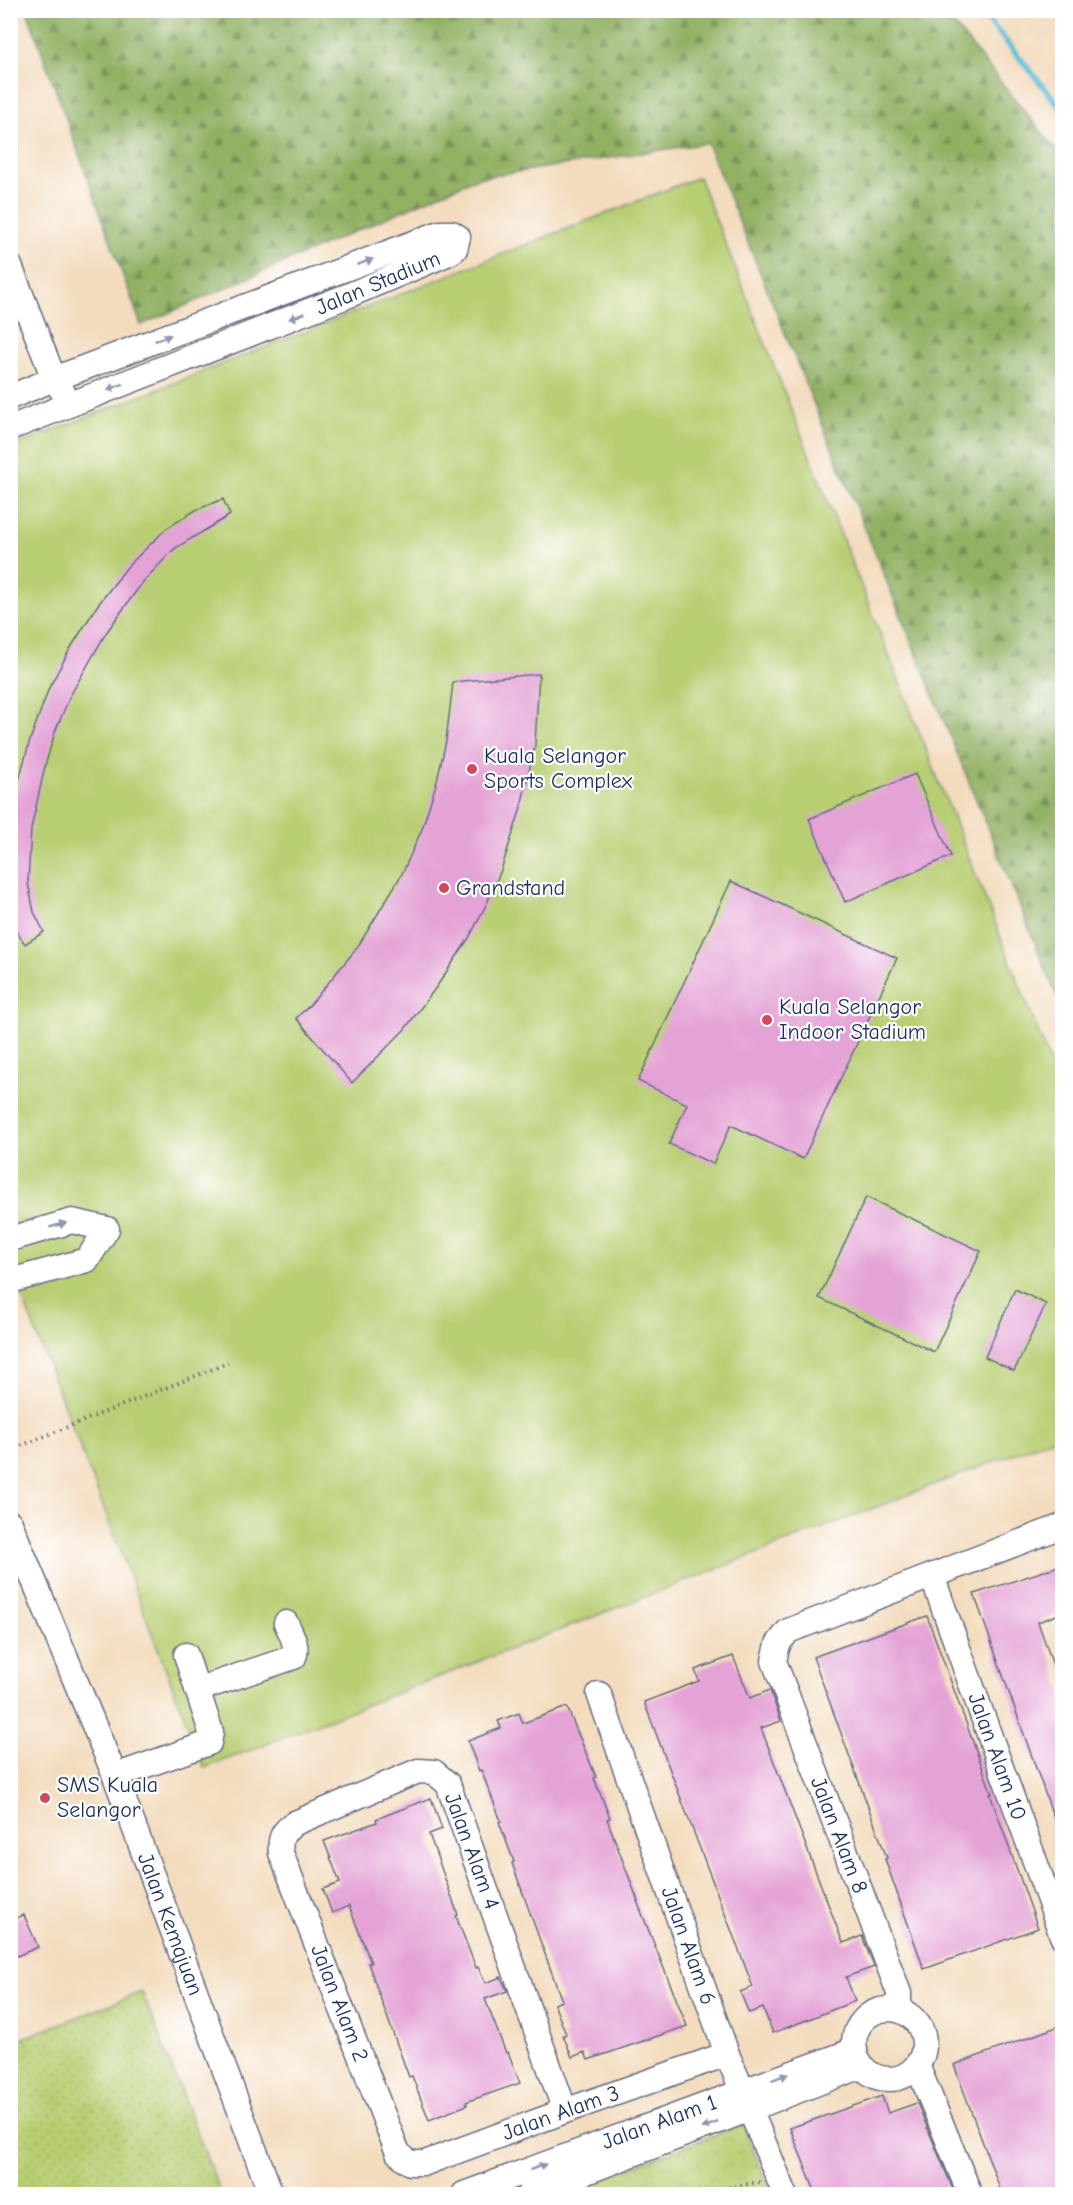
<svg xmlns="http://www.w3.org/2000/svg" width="1073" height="2205" viewBox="0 0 1073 2205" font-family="'Comic Neue',sans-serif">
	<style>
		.grass { fill: url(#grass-dots); stroke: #6a7e68; stroke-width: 1.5 }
		.forest { fill: url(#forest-firs); stroke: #567061; stroke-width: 1.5 }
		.park { fill: url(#park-crowns); stroke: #6a7e68; stroke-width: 1.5 }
		.garden { fill: #b8ce72; stroke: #6a7e68; stroke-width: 1.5 }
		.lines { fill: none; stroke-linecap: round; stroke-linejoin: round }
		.stream { stroke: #58bed6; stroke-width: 6 }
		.building { fill: #e4a3d6 }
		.minor-casing { stroke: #676c80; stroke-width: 27 }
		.path { stroke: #676c80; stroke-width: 4; stroke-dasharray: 1.5 4.5; stroke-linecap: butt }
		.minor { stroke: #fff; stroke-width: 24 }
		.oneway { fill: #8d97ae }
		.poi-dot { fill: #d1495b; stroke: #fff; stroke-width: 2 }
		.labels { text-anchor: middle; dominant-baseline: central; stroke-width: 4.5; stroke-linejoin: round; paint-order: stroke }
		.street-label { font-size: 22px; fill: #1b2f5e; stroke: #fff }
		.poi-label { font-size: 22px; fill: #1b2f5e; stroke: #fff; text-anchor: start }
	</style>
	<defs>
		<pattern id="grass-dots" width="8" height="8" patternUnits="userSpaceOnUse" patternTransform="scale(1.5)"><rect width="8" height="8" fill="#b8ce72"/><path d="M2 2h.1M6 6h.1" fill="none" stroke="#9eb165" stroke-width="1.8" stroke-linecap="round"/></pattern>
		<pattern id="forest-firs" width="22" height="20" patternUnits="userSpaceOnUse" patternTransform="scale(1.5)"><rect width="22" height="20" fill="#92b164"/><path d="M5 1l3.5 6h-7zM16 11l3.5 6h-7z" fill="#769056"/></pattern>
		<pattern id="park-crowns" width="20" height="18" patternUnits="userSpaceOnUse" patternTransform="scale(1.5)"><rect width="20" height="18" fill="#b8ce72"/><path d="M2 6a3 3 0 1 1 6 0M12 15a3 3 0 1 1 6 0" fill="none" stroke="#9eb165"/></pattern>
	</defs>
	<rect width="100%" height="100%" fill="#fff"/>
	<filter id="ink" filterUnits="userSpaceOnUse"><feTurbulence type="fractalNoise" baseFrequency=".0167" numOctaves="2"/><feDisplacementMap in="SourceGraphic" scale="12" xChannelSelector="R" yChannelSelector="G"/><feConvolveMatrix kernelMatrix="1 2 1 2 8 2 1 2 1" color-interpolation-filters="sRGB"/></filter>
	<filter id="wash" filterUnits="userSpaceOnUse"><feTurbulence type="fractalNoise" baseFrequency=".008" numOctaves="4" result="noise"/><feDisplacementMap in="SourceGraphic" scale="24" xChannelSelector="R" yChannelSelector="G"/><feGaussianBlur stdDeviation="1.35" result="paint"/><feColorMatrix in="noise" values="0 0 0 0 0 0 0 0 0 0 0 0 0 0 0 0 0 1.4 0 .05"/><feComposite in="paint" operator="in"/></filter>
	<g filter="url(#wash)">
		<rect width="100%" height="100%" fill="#f3dcbe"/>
		<polygon class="grass" points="142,1992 221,2194 11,2194 11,2043"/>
		<polygon class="forest" points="27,11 943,11 1062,157 1062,1009 707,143 477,178 141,325"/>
		<polygon class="park" points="743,2124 771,2194 561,2194"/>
		<polygon class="garden" points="699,177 1062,1092 1062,1435 204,1768 11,1268 11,447"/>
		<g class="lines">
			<polyline class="stream" points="980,10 1062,109"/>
		</g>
		<g id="blocks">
			<g class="building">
				<polygon points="223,499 230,515 174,549 142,583 106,633 70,696 55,732 45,766 31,829 28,883 34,912 44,932 25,944 14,928 10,917 10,812 30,740 49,688 70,649 97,606 128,566 167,528 196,510"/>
				<polygon points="539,674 535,745 520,811 501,870 487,903 469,938 437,986 405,1029 352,1083 296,1018 310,1005 357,948 402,874 422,829 437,781 446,741 453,682"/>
				<polygon points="915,774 951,856 845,902 809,819"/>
				<polygon points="731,881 897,958 803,1159 731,1125 713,1164 669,1144 687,1104 638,1081"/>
				<polygon points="866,1197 981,1251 934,1352 819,1298"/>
				<polygon points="1015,1289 1046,1304 1014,1371 985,1357"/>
				<polygon points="1062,1565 1062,1613 1038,1622 1062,1691 1062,1837 1061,1838 974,1594"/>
				<polygon points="927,1616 992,1794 990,1794 1038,1928 924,1969 885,1859 887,1858 813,1657"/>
				<polygon points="733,1656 750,1698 770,1690 781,1721 761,1728 843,1943 862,1936 874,1967 846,1977 855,2001 773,2033 763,2008 749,2013 740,1992 753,1987 644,1702 699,1681 695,1670"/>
				<polygon points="567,1707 596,1777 594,1778 610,1818 607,1819 638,1901 637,1901 687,2026 588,2060 585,2052 572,2057 563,2035 566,2034 554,2004 562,2001 512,1863 514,1862 499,1822 501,1821 481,1770 479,1771 468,1741 501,1728 498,1721 519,1713 523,1723"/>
				<polygon points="431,1798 442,1829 429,1834 458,1915 456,1916 476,1968 478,1967 485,1983 501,1977 507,1991 485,1999 506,2053 508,2052 520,2083 466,2102 467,2105 429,2120 412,2076 409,2077 398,2047 368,1963 371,1963 349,1906 332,1913 323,1889 340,1883 324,1841 377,1822 376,1819"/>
				<polygon points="24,1915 38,1947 10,1959 10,1920"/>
				<polygon points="1062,2025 1062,2194 1002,2194 954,2065"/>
				<polygon points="882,2096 888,2113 917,2103 955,2194 816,2194 790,2128"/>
			</g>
		</g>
	</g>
	<g filter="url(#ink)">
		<use href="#blocks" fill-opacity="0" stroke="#676c80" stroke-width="1.5"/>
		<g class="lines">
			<defs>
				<g id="minor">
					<polyline points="10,266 54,379 63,392"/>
					<polyline points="10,397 54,379 440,233 452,233 458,237 455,249 449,253 347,296 10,428"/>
					<polyline points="10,1239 72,1221 107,1229 87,1260 10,1281"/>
					<path id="s1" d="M10,1523L115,1776L271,2194"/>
					<path id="s2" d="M932,1576L1062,1936"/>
					<path d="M197,1690L294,1657C299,1646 291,1634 286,1623"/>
					<path id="s3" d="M599,1694L727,2054L785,2194"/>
					<polyline points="115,1776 209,1743 211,1732 186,1655"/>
					<circle cx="889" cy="2044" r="35"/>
					<polyline points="899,2010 899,1993 774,1661 778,1644 788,1631 1062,1526"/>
					<polyline points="917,2065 970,2194"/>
					<path id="s4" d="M565,2111L448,1784L434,1772L418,1771L295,1823C283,1831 279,1838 281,1853L398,2153L410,2163H425L565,2111L727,2054"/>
					<path id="s5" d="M464,2194L855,2050"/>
					<polyline points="529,2194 862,2066"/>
				</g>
			</defs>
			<use href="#minor" class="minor-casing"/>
			<g class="path">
				<polyline points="10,1450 228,1363"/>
				<polyline points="687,2194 760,2182"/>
			</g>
			<use href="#minor" class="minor"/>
		</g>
		<defs><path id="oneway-solid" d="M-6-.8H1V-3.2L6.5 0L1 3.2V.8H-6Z" transform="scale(1.5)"/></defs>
		<g class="oneway">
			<use href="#oneway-solid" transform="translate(365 262) rotate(-21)"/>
			<use href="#oneway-solid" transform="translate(297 316) rotate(159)"/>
			<use href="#oneway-solid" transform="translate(163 338) rotate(-21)"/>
			<use href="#oneway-solid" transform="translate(115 387) rotate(159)"/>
			<use href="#oneway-solid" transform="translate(58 1225) rotate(-16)"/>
			<use href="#oneway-solid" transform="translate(780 2077) rotate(-20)"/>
			<use href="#oneway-solid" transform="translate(710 2125) rotate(159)"/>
			<use href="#oneway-solid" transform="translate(538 2167) rotate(-20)"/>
		</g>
	</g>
	<g class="poi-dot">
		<circle cx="472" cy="769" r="6"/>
		<circle cx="444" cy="888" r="6"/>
		<circle cx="767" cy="1020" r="6"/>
		<circle cx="45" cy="1798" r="6"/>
	</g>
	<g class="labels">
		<g class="street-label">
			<text transform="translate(378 283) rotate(-23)">Jalan Stadium</text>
			<text stroke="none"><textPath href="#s2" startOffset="192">Jalan Alam 10</textPath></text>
			<text transform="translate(839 1835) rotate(69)">Jalan Alam 8</text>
			<text transform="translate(472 1851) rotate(70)">Jalan Alam 4</text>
			<text stroke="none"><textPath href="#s1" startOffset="432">Jalan Kemajuan</textPath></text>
			<text stroke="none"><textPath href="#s3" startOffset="267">Jalan Alam 6</textPath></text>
			<text stroke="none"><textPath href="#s4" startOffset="712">Jalan Alam 2</textPath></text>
			<text stroke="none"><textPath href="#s4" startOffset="1048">Jalan Alam 3</textPath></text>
			<text stroke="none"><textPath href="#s5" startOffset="208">Jalan Alam 1</textPath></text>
		</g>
		<g class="poi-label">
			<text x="484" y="756">Kuala Selangor<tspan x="484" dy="25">Sports Complex</tspan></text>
			<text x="456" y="888">Grandstand</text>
			<text x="779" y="1007">Kuala Selangor<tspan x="779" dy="25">Indoor Stadium</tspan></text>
			<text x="57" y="1785">SMS Kuala<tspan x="57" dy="25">Selangor</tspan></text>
		</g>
	</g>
	<rect width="1073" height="2205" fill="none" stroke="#fff" stroke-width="36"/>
</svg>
